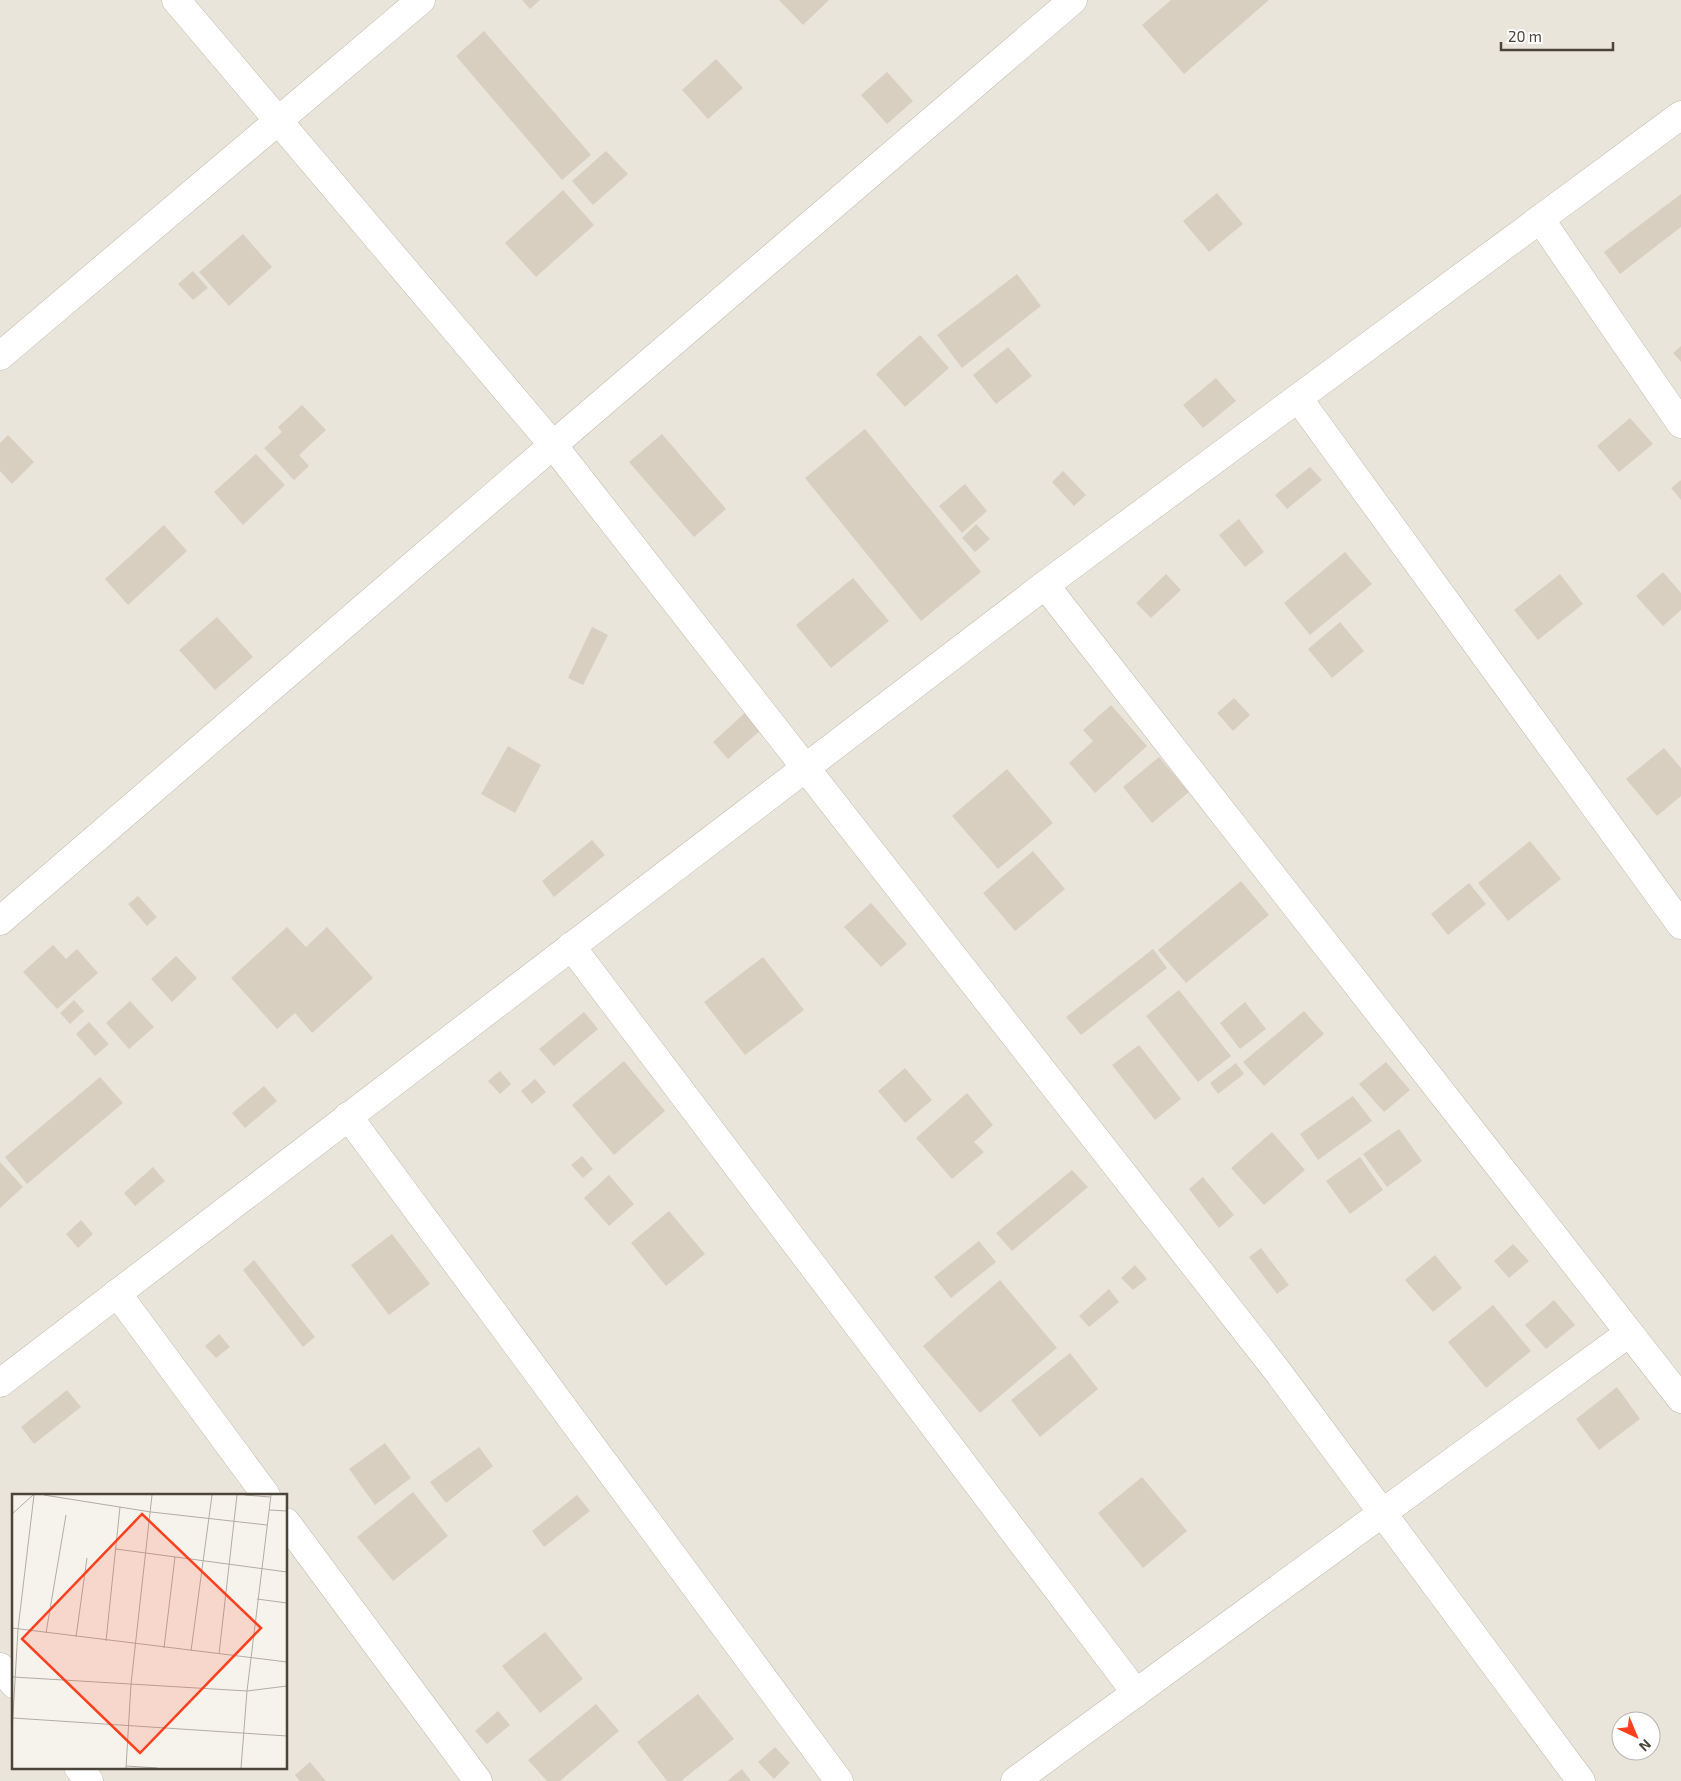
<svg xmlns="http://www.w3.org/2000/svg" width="1681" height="1781" viewBox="0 0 1681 1781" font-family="'Exo 2',sans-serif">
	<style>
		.residential { fill: #eae5da; fill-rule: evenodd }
		.building { fill: #d8cfc1 }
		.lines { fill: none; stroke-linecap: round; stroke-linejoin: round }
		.minor-casing { stroke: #c2bbae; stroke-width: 29 }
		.minor { stroke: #fff; stroke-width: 28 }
		.inset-road { fill: none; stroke: #b2ada4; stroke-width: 1 }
		.view { fill: #fc3f1d; fill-opacity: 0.15; stroke: #fc3f1d; stroke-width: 2.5 }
		.inset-edge { fill: none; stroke: #4b4439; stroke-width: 2.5 }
	</style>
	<rect width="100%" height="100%" fill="#f6f3ec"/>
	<path class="residential" d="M0,0H1681V1781H0ZM14,1495H286V1767H14ZM1621,1721H1651V1751H1621Z"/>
	<g class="building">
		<polygon points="522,0 540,0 530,9"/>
		<polygon points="779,0 829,0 803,25"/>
		<polygon points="1171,0 1269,0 1184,74 1142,25"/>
		<polygon points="484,31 591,155 562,180 456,56"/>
		<polygon points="716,59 743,88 708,119 682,90"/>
		<polygon points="887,72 913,101 887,124 861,95"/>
		<polygon points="606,151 628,174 593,205 572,181"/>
		<polygon points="563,190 594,225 536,277 505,243"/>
		<polygon points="1217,193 1243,224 1209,252 1183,221"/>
		<polygon points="1681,194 1681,227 1620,274 1604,252"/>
		<polygon points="243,234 272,267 229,306 199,272"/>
		<polygon points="193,271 208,288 193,300 178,284"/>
		<polygon points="1017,274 1041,306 962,368 937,335"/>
		<polygon points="920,335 949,368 905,407 876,374"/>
		<polygon points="1681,346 1681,362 1673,353"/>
		<polygon points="1008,347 1032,376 996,404 973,375"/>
		<polygon points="1216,378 1236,401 1203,428 1183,405"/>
		<polygon points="302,405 326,430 299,455 309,466 294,480 264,448 282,432 278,427"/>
		<polygon points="1630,418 1653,444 1619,472 1597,446"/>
		<polygon points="865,429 981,572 921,621 805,478"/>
		<polygon points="662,434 726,509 694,537 629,462"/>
		<polygon points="8,435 34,462 12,484 0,471 0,443"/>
		<polygon points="256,454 285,485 243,525 214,492"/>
		<polygon points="1310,467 1322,480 1287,509 1275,495"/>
		<polygon points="1063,471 1086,495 1074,506 1052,482"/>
		<polygon points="1681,480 1681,500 1671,488"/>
		<polygon points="965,484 987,511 962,533 939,506"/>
		<polygon points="1239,519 1264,552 1245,567 1219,535"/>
		<polygon points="976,524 990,539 975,552 962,538"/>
		<polygon points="164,525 187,551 128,605 105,579"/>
		<polygon points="1345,552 1372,584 1310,635 1284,603"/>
		<polygon points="1663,572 1681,593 1681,610 1663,626 1636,596"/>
		<polygon points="1166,574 1181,590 1151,618 1136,603"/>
		<polygon points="1560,574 1583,604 1538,640 1514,610"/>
		<polygon points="853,578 889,621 831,668 796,625"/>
		<polygon points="217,617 253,657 215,690 179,650"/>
		<polygon points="1340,622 1364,651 1332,678 1308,649"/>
		<polygon points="592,627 608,635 583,685 568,678"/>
		<polygon points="1234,698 1250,715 1233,731 1217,713"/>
		<polygon points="1111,705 1147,746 1095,793 1069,763 1093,741 1083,730"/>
		<polygon points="747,711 763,728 728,759 713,742"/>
		<polygon points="508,746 541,765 515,813 481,794"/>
		<polygon points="1664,748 1681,768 1681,796 1657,816 1626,779"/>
		<polygon points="1159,757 1189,792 1152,823 1123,787"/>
		<polygon points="1007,769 1053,823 998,869 952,816"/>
		<polygon points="592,840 605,855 554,897 542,881"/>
		<polygon points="1530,841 1561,879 1508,921 1478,883"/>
		<polygon points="1033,851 1065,889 1015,931 983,893"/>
		<polygon points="1241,881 1269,915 1186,983 1158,950"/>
		<polygon points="1469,883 1486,904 1448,935 1431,914"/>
		<polygon points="138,896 157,917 147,926 128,904"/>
		<polygon points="871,903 907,944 881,967 844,927"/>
		<polygon points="287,927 306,947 327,927 373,978 312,1033 295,1013 277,1029 231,978"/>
		<polygon points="53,945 66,959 77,949 98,973 57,1009 23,972"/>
		<polygon points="1153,949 1167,968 1081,1035 1066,1017"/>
		<polygon points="176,956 197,978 172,1002 151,979"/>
		<polygon points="763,957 804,1010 745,1055 704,1002"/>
		<polygon points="1179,990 1231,1056 1198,1082 1146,1016"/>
		<polygon points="74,1000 84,1011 70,1024 60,1013"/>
		<polygon points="130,1001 154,1027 129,1049 106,1023"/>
		<polygon points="1245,1002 1266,1029 1240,1049 1220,1023"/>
		<polygon points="1304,1011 1324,1034 1264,1086 1243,1062"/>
		<polygon points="584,1012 598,1029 554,1066 539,1049"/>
		<polygon points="89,1022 109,1044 95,1056 76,1034"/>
		<polygon points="1139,1045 1181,1099 1155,1120 1112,1065"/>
		<polygon points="624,1061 665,1111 614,1155 572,1105"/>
		<polygon points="1386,1062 1410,1090 1384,1112 1359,1084"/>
		<polygon points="1236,1063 1244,1074 1218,1094 1210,1083"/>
		<polygon points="905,1068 932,1100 905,1123 878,1091"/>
		<polygon points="500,1071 511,1084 500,1094 488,1081"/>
		<polygon points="100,1077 123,1103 27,1184 5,1157"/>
		<polygon points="535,1079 546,1092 532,1104 521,1091"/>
		<polygon points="264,1086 277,1101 245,1128 232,1113"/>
		<polygon points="967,1093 993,1125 974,1142 984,1152 952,1179 916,1138"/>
		<polygon points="1353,1096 1372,1121 1318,1160 1300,1134"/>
		<polygon points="1399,1129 1422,1161 1387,1187 1363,1154"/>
		<polygon points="1272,1132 1305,1170 1264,1205 1231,1168"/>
		<polygon points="582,1156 593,1169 583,1178 571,1165"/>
		<polygon points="1360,1157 1383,1190 1350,1214 1326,1181"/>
		<polygon points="0,1162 23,1187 0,1208"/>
		<polygon points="153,1167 165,1181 135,1206 124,1193"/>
		<polygon points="1072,1170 1088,1187 1012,1251 996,1233"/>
		<polygon points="609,1175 634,1204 609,1226 584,1198"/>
		<polygon points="1203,1177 1234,1215 1219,1228 1189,1189"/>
		<polygon points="669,1211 705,1254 666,1286 631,1243"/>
		<polygon points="81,1220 93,1234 78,1248 66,1234"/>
		<polygon points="392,1234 430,1284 389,1315 351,1265"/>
		<polygon points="979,1241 996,1262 951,1298 934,1277"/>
		<polygon points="1513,1244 1529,1261 1509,1278 1494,1261"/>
		<polygon points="1261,1248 1289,1285 1277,1294 1249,1257"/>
		<polygon points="1435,1255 1462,1288 1433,1312 1405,1280"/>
		<polygon points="254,1260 315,1337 303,1347 243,1270"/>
		<polygon points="1135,1265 1147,1279 1133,1290 1121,1278"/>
		<polygon points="1000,1280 1057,1348 980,1413 923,1346"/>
		<polygon points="1109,1289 1119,1302 1089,1327 1079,1316"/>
		<polygon points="1554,1300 1575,1325 1546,1349 1525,1325"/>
		<polygon points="1493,1305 1531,1351 1486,1388 1448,1342"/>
		<polygon points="219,1334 230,1347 216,1358 205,1346"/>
		<polygon points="1070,1353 1098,1389 1040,1437 1011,1400"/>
		<polygon points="1617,1387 1640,1419 1599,1450 1576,1419"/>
		<polygon points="67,1390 81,1407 34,1444 21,1427"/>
		<polygon points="385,1443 411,1478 375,1505 349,1469"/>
		<polygon points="479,1447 493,1466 446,1503 430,1482"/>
		<polygon points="1142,1477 1187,1531 1143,1568 1098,1513"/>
		<polygon points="413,1492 448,1536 393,1581 357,1537"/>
		<polygon points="577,1495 590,1511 544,1547 532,1531"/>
		<polygon points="545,1632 583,1679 540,1713 502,1666"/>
		<polygon points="698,1694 734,1739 681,1781 667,1781 637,1742"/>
		<polygon points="596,1704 619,1731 560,1781 547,1781 528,1760"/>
		<polygon points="498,1711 510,1725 487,1744 475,1731"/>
		<polygon points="775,1747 790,1763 774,1779 758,1762"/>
		<polygon points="310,1762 326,1781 300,1781 295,1775"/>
		<polygon points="742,1769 751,1781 727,1781"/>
	</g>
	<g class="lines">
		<defs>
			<g id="minor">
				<polyline points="176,0 553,445 1278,1372 1581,1781"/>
				<polyline points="1540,219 1681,424"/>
				<polyline points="0,356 421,0"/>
				<polyline points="1298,398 1681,925"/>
				<polyline points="1045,585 1681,1399"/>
				<polyline points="0,921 553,445 1073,0"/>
				<polyline points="571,946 1136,1693"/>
				<polyline points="348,1116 839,1781"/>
				<polyline points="117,1293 266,1495"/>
				<polyline points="0,1383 1045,585 1681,115"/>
				<polyline points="286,1522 478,1781"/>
				<polyline points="0,1667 14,1684"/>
				<polyline points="78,1767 89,1781"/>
				<polyline points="1015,1781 1629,1333"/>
			</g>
		</defs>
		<use href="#minor" class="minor-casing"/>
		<use href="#minor" class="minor"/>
	</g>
	<g transform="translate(12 1494)">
		<rect width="275" height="275" fill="#f6f3ec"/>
		<path class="inset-road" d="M32,1L139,18L255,31M233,1L258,3M257,16L275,17M0,20L21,1M104,55L275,78M245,105L275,109M0,134L275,168M34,139L54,21M64,143L75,64M94,147L108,13M152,154L163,63M179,157L200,1M207,160L225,1M1,183L235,197L275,192M1,224L275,242M0,238L6,135L22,1M114,272L145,274M114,274L119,190L140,1M229,274L235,197L259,1"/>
		<path class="view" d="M130,20L249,134L128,259L10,145Z"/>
		<rect width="275" height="275" class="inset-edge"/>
	</g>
	<g transform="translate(1636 1736) rotate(136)"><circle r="24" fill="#ffffff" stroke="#b7b4b0"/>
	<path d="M0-4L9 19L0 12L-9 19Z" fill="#fc3f1d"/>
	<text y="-8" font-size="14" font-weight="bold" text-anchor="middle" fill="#4b4439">N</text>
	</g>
	<path d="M1501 42v8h112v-8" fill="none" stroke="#4b4439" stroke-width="2.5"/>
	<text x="1508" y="42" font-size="15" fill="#4b4439" stroke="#ffffff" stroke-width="4" paint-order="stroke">20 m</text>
</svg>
